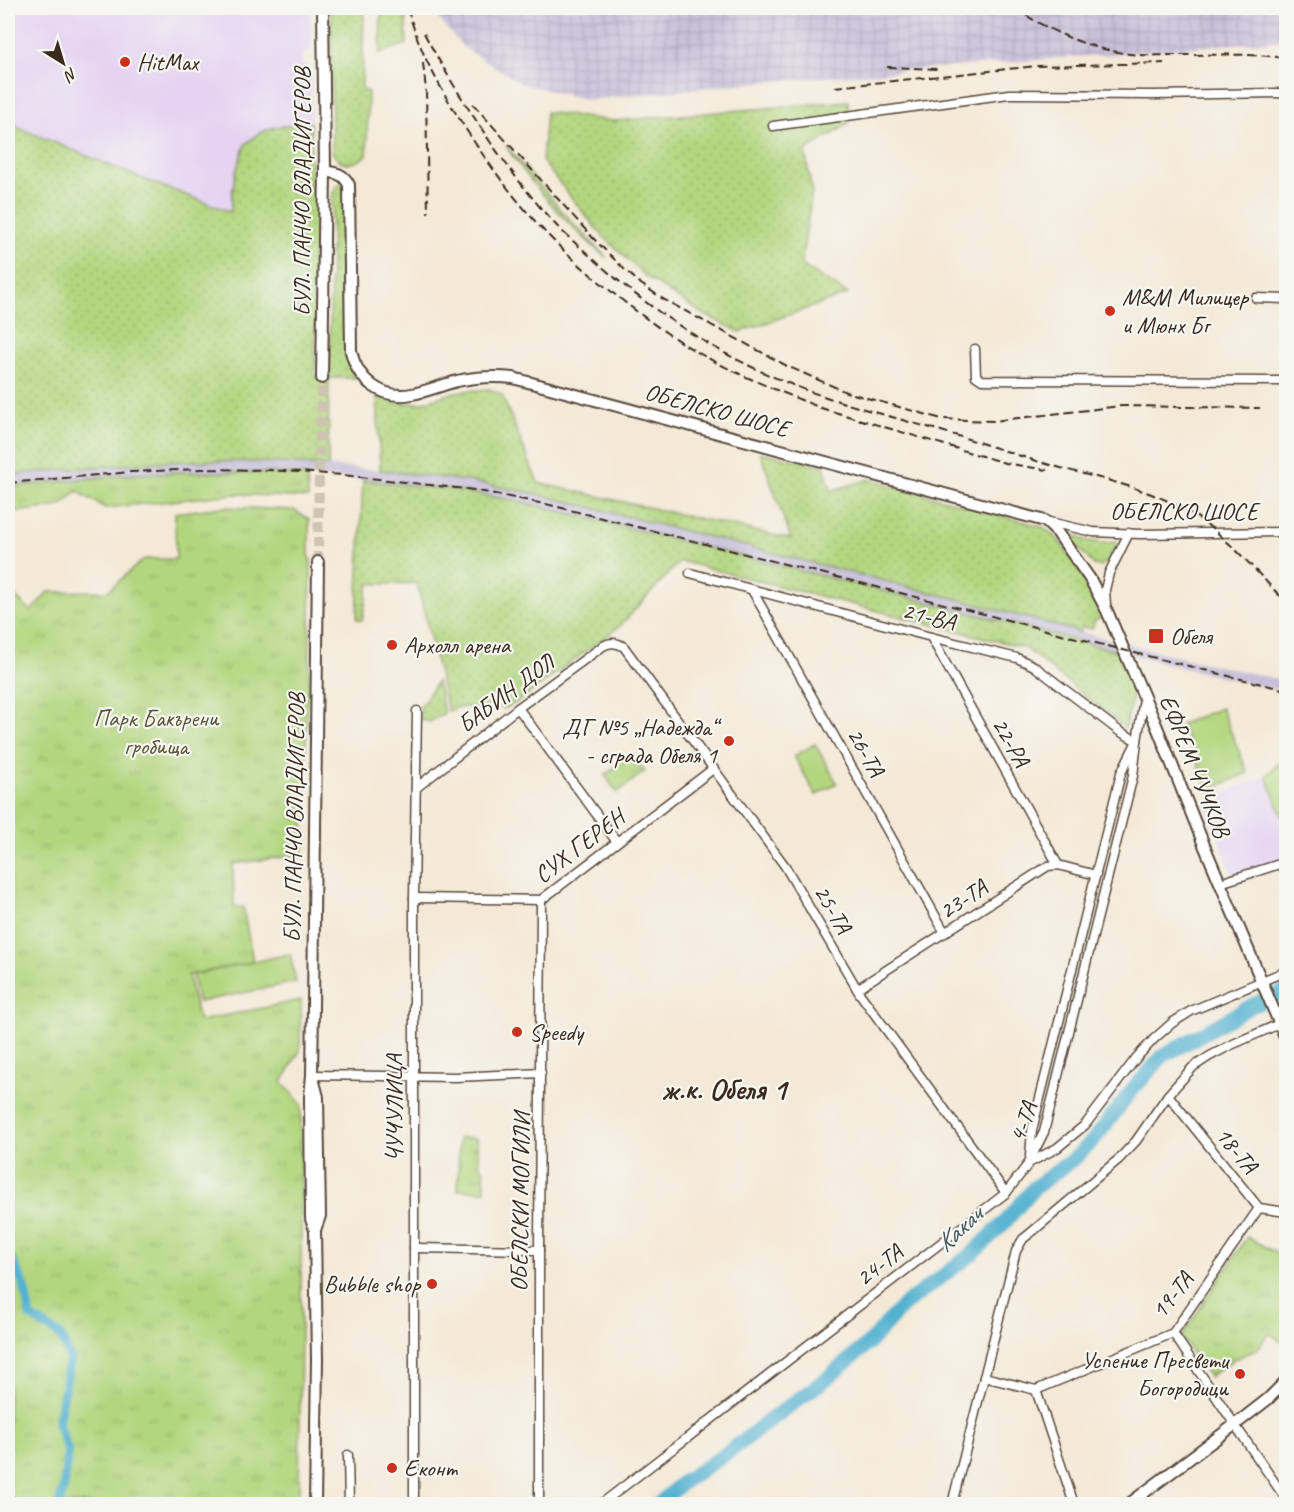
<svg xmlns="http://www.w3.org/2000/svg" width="1294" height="1512" viewBox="0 0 1294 1512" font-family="Caveat,sans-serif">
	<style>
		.built { fill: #e5d3f1 }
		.industrial { fill: url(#industrial-grid) }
		.railway { fill: #c7c0d9 }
		.grass { fill: url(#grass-dots); stroke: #76804e; stroke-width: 1.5 }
		.park { fill: url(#park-tufts); stroke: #76804e; stroke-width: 1.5 }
		.pitch { fill: #b2d67e; stroke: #76804e; stroke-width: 1.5 }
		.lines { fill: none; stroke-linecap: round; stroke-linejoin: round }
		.canal { stroke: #52b1d0; stroke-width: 9 }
		.river { stroke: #52b1d0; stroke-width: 15 }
		.secondary-tunnel { stroke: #cfc3b2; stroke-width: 10; stroke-dasharray: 10 5; stroke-linecap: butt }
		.street-casing { stroke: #57473a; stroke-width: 11 }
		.secondary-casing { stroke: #57473a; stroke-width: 14 }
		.street { stroke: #fff; stroke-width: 8 }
		.secondary { stroke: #fff; stroke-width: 10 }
		.rail { stroke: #3b2a1e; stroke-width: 2; stroke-dasharray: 9 4.5; stroke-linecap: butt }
		.poi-dot { fill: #c8321e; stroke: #f6f6f2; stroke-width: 2 }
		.labels { text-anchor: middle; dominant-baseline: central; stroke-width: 4.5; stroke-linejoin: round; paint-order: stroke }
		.poi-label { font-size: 24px; fill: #3b2a1e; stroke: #f6f6f2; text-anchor: start }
		.street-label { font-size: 24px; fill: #3b2a1e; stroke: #f6f6f2 }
		.park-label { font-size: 24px; fill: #595536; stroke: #f6f6f2 }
		.water-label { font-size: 26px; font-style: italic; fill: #43595c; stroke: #f6f6f2 }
		.district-label { font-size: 30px; font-weight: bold; fill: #3b2a1e; stroke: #f6f6f2 }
	</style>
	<defs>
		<pattern id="industrial-grid" width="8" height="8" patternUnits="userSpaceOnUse" patternTransform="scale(1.5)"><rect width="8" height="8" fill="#c7c0d9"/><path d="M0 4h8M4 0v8" fill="none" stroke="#aca5ba"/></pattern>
		<pattern id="grass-dots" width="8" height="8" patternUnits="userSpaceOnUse" patternTransform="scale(1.5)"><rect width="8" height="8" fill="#b2d67e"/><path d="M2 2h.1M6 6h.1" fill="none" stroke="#9ab86c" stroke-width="1.8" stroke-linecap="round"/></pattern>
		<pattern id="park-tufts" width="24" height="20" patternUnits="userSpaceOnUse" patternTransform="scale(1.5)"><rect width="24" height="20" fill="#b2d67e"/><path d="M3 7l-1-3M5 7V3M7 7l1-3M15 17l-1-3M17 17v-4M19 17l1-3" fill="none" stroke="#9ab86c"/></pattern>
	</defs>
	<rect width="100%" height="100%" fill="#f6f6f2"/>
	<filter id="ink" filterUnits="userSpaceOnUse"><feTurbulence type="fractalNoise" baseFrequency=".0167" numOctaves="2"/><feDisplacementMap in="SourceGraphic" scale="12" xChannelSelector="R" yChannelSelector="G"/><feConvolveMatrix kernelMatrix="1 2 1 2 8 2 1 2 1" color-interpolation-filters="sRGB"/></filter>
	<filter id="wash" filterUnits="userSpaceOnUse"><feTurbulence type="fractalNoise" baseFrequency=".008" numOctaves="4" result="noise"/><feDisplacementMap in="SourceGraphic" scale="24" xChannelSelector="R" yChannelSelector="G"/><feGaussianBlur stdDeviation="1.35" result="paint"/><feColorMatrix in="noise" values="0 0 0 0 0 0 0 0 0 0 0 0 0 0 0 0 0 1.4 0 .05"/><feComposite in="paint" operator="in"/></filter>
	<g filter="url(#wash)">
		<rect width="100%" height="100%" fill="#f4e9d7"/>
		<g class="built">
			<polygon points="8,8 311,8 311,49 308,52 303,53 302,58 302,65 308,66 312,72 311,123 274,127 245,145 236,171 232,194 232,212 143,179 18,127 8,115 8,80 16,66 8,61"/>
			<polygon points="1265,776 1286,828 1286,861 1234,877 1204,802"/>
		</g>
		<polygon class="industrial" points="430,8 1286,8 1286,40 750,83 589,100 522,84 462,46"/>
		<polygon class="railway" points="202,461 280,462 399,472 468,481 537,494 957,599 1080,632 1196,661 1286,681 1286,692 1192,670 952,608 582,516 523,502 454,490 363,480 272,473 225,472 178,472 61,481 8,487 8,475 163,462"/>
		<g class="grass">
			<path d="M331,8H364L362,91H368L367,155C354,166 341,167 332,152Z"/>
			<polygon points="383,8 405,8 407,44 380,53 381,13"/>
			<polygon points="848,101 848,124 805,151 812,192 801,265 848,294 740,332 703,314 646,277 598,231 542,161 546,112 614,121"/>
			<path d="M8,115L19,128L143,179L231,212L232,194L236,171L245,145L258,134L274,127L311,123V189L317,197L315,377H329L332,199C333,192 334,187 340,184L343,186L345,192L343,325L345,354L355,378H329L328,466C273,462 218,459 163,462C111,465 59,470 8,475Z"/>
			<path d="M506,146L565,214L607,258C568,226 534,188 506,146Z"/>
			<polygon points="489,389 502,395 538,483 791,539 760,452 824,466 831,491 870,479 1043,527 1057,538 1092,589 1103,617 1095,620 1092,629 1082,627 1080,632 957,599 537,494 468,481 380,470 377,397 397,403 421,403 455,392"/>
			<polygon points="363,480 454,490 523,502 952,608 1117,651 1134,690 1125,728 1025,648 680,561 620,626 517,702 505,709 493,704 484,708 460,707 448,711 417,583 369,584 362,620 357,619"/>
			<polygon points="1075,536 1088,541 1103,543 1118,542 1118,545 1108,561 1101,566 1094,565 1074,543 1073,538"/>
			<polygon points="437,681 444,713 430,722 420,719 420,708"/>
		</g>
		<g class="park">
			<polygon points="178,472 272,473 307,476 308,498 236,494 105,508 77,491 61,506 8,513 8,487 122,475"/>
			<polygon points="222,507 294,510 309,519 309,555 311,562 309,695 307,700 303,854 233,864 234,908 243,907 253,962 188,975 199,1021 301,1000 300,1051 282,1082 301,1104 301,1328 299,1504 8,1504 8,593 11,593 31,611 48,592 108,591 144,559 176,559 175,513"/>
			<polygon points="631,755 645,771 617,793 605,775"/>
			<polygon points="459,1138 476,1138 479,1163 484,1171 485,1191 458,1190"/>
			<polygon points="1247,1237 1279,1255 1286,1256 1286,1345 1269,1333 1257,1350 1236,1358 1209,1377 1181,1337"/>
		</g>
		<g class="pitch">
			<polygon points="1221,708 1248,773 1209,790 1181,724"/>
			<polygon points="815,744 837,783 816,795 794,756"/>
			<polygon points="1286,761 1286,825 1266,776 1279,763"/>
			<polygon points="290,954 296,982 198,1002 192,975"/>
		</g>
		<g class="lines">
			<polyline class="canal" points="8,1252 24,1285 30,1316 60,1335 70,1358 58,1424 68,1450 63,1491 59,1504"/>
			<polyline class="river" points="659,1504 683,1482 730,1451 769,1421 830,1376 868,1344 903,1306 973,1253 1005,1222 1034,1188 1076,1157 1096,1137 1132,1090 1163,1056 1253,1005 1286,991"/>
		</g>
	</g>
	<g filter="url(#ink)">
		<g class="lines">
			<polyline class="secondary-tunnel" points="318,562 319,462 322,378"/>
			<defs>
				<g id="street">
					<polyline points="773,126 1009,94 1153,95 1286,93"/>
					<polyline points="1256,298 1286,299"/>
					<polyline points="975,349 976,376 982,380 1286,381"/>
					<polyline points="1045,521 1093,532 1140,534 1286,532"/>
					<polyline points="690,573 931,637 1017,658 1034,666 1119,731 1137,741"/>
					<polyline points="752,590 945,933"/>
					<polyline points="1106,605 1105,590 1109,573 1129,533"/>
					<polyline points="931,637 1058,865"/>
					<polyline points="518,708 617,842"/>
					<path d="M416,788L518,708L603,646C610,642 617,642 624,647L785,866L860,994L1006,1193"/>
					<polyline points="1220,883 1286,862"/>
					<polyline points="414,898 541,900 713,769"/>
					<polyline points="857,989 1048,866 1058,865 1096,875"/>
					<polyline points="312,1075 456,1077 541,1073"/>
					<polyline points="1168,1095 1259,1208 1286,1212"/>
					<polyline points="1030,1156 1032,1130 1121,773 1135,745"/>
					<polyline points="1029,1162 1044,1132 1133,776 1137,741 1144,699"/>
					<polyline points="414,1248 539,1250"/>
					<polyline points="1173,1333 1235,1425 1286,1499"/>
					<polyline points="984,1377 1036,1390 1173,1333 1259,1208"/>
					<polyline points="1036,1390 1074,1504"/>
					<polyline points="348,1455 349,1504"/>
					<polyline points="414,1504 414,898 417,711"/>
					<polyline points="539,1504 539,1250 541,900"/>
					<polyline points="601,1504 1006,1193 1029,1163 1057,1148 1085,1125 1137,1057 1155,1038 1172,1023 1191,1011 1286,971"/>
					<polyline points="952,1504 1016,1251 1023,1239 1033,1231 1119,1159 1136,1141 1168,1095 1193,1067 1210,1056 1231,1045 1286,1021"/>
				</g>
				<g id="secondary">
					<path d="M325,171C337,173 344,174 349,185L351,351C357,380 382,400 412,394C428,391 442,385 457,381C476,377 494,376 513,378L1045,521L1057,532L1090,579L1107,611L1157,727L1204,845L1286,1039"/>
					<polyline points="322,378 325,171 323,8"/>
					<polyline points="314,1082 318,1097 320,1216 315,1230"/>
					<polyline points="315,1504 317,1359 315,1230 311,1219 310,1097 312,1075 313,1008 318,562"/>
					<polyline points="1129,1504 1241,1420 1268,1399 1286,1381"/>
				</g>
			</defs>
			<use href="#street" class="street-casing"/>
			<use href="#secondary" class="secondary-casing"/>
			<use href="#street" class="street"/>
			<use href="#secondary" class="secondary"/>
			<g class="rail">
				<path d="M407,8C414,29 421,51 432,71C460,125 502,186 544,231C568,256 595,279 622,300C646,319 671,337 697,352C737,375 779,391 821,408L1005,463L1047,470"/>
				<path d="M1015,8C1048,31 1089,49 1130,54C1145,56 1161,55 1176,55C1213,55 1250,53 1286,58"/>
				<path d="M424,33C444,71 467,107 491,143C511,171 531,198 554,223C565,235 578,245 590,256C659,319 739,369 829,398C871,412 915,423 958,436C989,445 1019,456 1050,465C1099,479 1149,487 1192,514C1228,537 1256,572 1286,602"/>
				<polyline points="423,63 426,90 428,213"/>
				<polyline points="887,67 939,69"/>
				<polyline points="835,87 1037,66 1164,63"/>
				<polyline points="473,104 592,237 625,270 641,284 663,299 787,366 846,392 942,419 993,421 1121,406 1260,408"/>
				<polyline points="8,483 131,472 200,469 269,470 343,475 474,490 550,505 980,613 1123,650 1286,690"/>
			</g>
		</g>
	</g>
	<g class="poi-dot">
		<circle cx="125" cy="62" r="6"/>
		<circle cx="1110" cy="311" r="6"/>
		<rect x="1148" y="628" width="16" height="16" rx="3"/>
		<circle cx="392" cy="645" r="6"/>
		<circle cx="729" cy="741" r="6"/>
		<circle cx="517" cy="1032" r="6"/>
		<circle cx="432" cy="1284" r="6"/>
		<circle cx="1240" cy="1374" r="6"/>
		<circle cx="392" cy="1468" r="6"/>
	</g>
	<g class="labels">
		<g class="poi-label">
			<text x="137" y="62">HitMax</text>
			<text x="1122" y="297">М&amp;M Mилицер<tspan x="1122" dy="28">и Мюнх Бг</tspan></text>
			<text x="1170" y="636">Обеля</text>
			<text x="404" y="645">Архолл арена</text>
			<text x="717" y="727" text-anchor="end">ДГ №5 „Надежда“<tspan x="717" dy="28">- сграда Обеля 1</tspan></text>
			<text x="529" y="1032">Speedy</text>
			<text x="420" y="1284" text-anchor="end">Bubble shop</text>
			<text x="1228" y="1360" text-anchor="end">Успение Пресвети<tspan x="1228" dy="28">Богородици</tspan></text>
			<text x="404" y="1468">Еконт</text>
		</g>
		<g class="street-label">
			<text transform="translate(302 192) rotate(-90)">БУЛ. ПАНЧО ВЛАДИГЕРОВ</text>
			<text transform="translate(717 410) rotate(15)">ОБЕЛСКО ШОСЕ</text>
			<text x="1184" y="511">ОБЕЛСКО ШОСЕ</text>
			<text transform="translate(929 616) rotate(14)">21-ВА</text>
			<text transform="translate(506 693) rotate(-37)">БАБИН ДОЛ</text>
			<text transform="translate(1011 742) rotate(61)">22-РА</text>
			<text transform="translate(866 752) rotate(61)">26-ТА</text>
			<text transform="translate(1195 766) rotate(68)">ЕФРЕМ ЧУЧКОВ</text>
			<text transform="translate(294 818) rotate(-89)">БУЛ. ПАНЧО ВЛАДИГЕРОВ</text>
			<text transform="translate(579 846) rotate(-37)">СУХ ГЕРЕН</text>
			<text transform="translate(963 899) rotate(-33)">23-ТА</text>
			<text transform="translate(833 909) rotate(60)">25-ТА</text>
			<text transform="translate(394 1108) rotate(-90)">ЧУЧУЛИЦА</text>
			<text transform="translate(1023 1122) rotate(-70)">4-ТА</text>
			<text transform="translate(1237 1150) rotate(51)">18-ТА</text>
			<text transform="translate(520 1202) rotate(-89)">ОБЕЛСКИ МОГИЛИ</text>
			<text transform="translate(879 1265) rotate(-38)">24-ТА</text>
			<text transform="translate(1172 1295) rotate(-52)">19-ТА</text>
		</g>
		<g class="park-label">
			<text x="156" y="718">Парк Бакърени<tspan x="156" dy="28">гробища</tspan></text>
		</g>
		<g class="water-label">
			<text transform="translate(959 1229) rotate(-43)">Какач</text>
		</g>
		<g class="district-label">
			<text x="724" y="1089">ж.к. Обеля 1</text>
		</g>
	</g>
	<rect width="1294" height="1512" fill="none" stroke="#f6f6f2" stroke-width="30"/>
	<g transform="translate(63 63) rotate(143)" stroke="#f6f6f2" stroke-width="4.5" paint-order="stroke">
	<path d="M0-4.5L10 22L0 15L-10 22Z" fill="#3b2a1e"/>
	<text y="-9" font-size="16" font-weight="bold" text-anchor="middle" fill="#3b2a1e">N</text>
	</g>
</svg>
